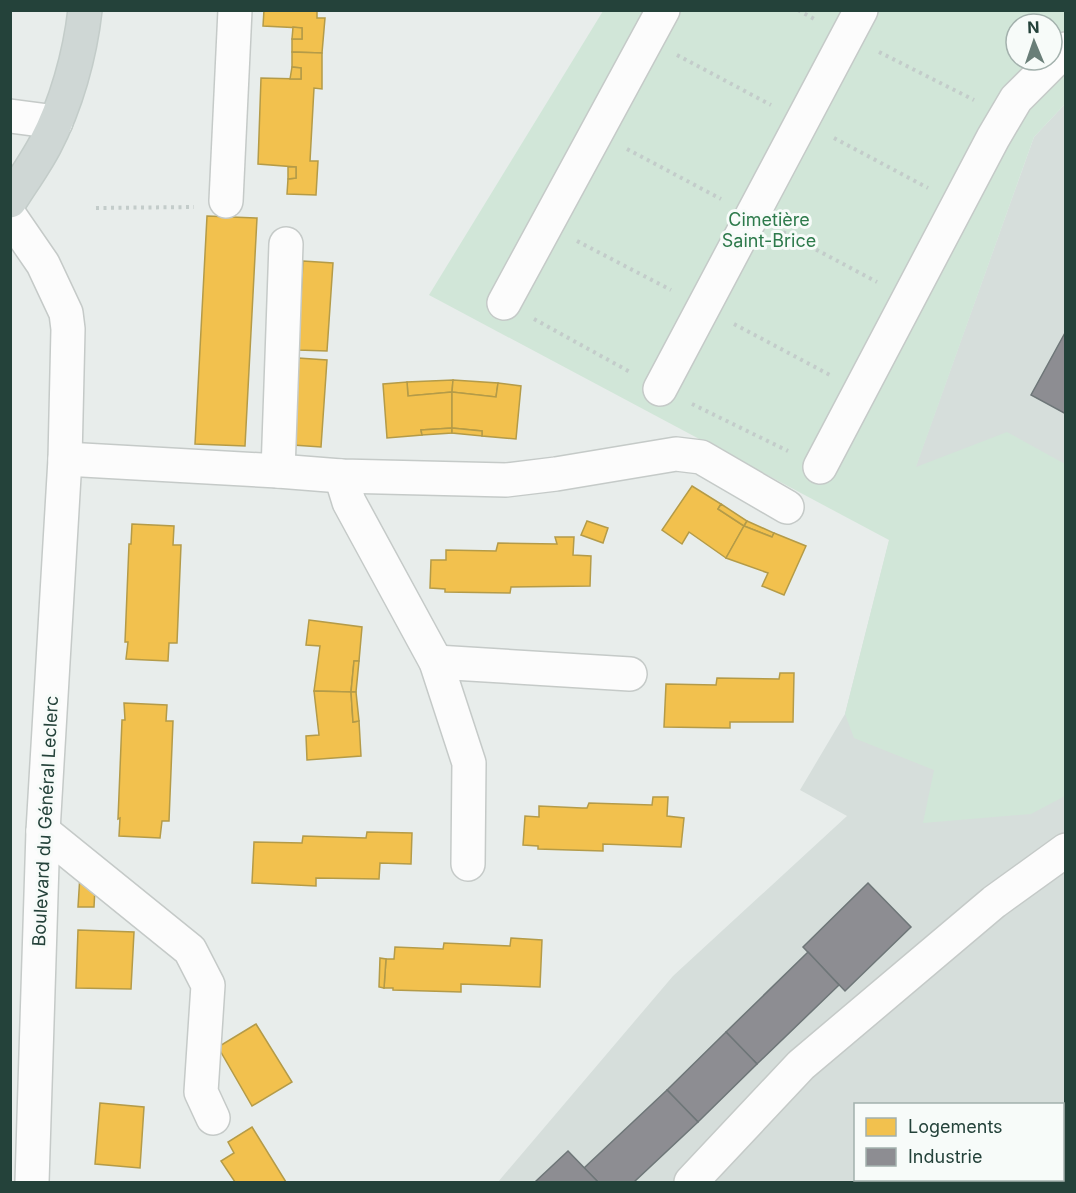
<svg xmlns="http://www.w3.org/2000/svg" width="1076" height="1193" viewBox="0 0 1076 1193" font-family="Inter,sans-serif">
	<style>
		.built { fill: #d6dedb; fill-rule: evenodd }
		.green { fill: #d1e6d8; fill-rule: evenodd }
		.homes { fill: #f2c14e; stroke: #b49b48; stroke-width: 1.5 }
		.industry { fill: #8d8d92; stroke: #6e7678; stroke-width: 1.5 }
		.lines { fill: none; stroke-linecap: round; stroke-linejoin: round }
		.minor-casing { stroke: #c5cac8; stroke-width: 36 }
		.major-casing { stroke: #c3ccc9; stroke-width: 36 }
		.path { stroke: #c3ccca; stroke-width: 4; stroke-dasharray: 3 4.5; stroke-linecap: butt }
		.minor { stroke: #fcfcfc; stroke-width: 33 }
		.major { stroke: #cfd7d5; stroke-width: 33 }
		.labels { text-anchor: middle; dominant-baseline: central; stroke-width: 6; stroke-linejoin: round; paint-order: stroke }
		.park-label { font-size: 18px; fill: #2d7a4b; stroke: #f7fbf9 }
		.street-label { font-size: 18px; fill: #24423a; stroke: #f7fbf9 }
	</style>
	<rect width="100%" height="100%" fill="#e8edeb"/>
	<path class="built" d="M1065,104V1182H498L673,976L847,816L800,790L845,714L889,541L1034,137ZM856,1104H1062V1180H856Z"/>
	<path class="green" d="M603,11H1065V104L1034,137L916,467L1007,432L1065,464V796L1031,814L923,823L934,770L854,738L845,714L889,540L429,295ZM1016,24H1052V60H1016Z"/>
	<g class="homes">
		<polygon points="264,10 317,10 317,18 325,18 322,53 292,52 292,39 302,39 302,28 263,26"/>
		<polygon points="293,27 302,28 302,39 292,39"/>
		<polygon points="292,52 322,53 322,89 314,88 310,161 318,161 316,195 287,194 288,179 296,178 296,167 258,164 261,78 301,79 301,68 292,67"/>
		<polygon points="292,67 301,68 301,79 290,79"/>
		<polygon points="288,167 296,167 296,178 288,179"/>
		<polygon points="207,216 257,218 245,446 195,444"/>
		<polygon points="303,261 333,263 327,351 298,350"/>
		<polygon points="298,358 327,360 321,447 293,445"/>
		<polygon points="453,380 452,392 408,396 407,382"/>
		<polygon points="453,380 498,383 496,397 452,392"/>
		<polygon points="407,382 408,396 452,392 452,428 421,430 422,435 387,438 383,384"/>
		<polygon points="498,383 521,386 516,439 482,436 482,431 452,428 452,392 496,397"/>
		<polygon points="452,428 452,433 422,435 421,430"/>
		<polygon points="452,428 482,431 482,436 452,433"/>
		<polygon points="692,486 721,504 718,509 744,526 726,558 689,532 682,544 662,530"/>
		<polygon points="721,504 747,521 744,526 718,509"/>
		<polygon points="587,521 608,528 603,543 581,535"/>
		<polygon points="747,521 774,533 772,537 744,526"/>
		<polygon points="132,524 174,526 173,545 181,545 177,643 169,643 168,661 126,659 128,642 125,642 129,544 131,544"/>
		<polygon points="744,526 772,537 774,533 806,546 784,595 762,586 768,573 726,558"/>
		<polygon points="555,537 574,537 573,555 591,556 590,586 511,587 510,593 445,592 445,589 430,588 431,560 446,560 446,550 496,551 498,543 557,544"/>
		<polygon points="309,620 362,627 359,661 354,661 351,692 314,691 320,646 306,645"/>
		<polygon points="354,661 359,661 356,692 351,692"/>
		<polygon points="780,673 794,673 793,722 730,722 730,728 664,727 666,684 716,685 717,678 779,679"/>
		<polygon points="314,691 351,692 353,722 359,721 361,756 307,760 306,736 319,735"/>
		<polygon points="351,692 356,692 359,721 353,722"/>
		<polygon points="124,703 167,705 166,721 173,721 169,821 162,821 160,838 119,836 120,818 118,819 122,720 125,720"/>
		<polygon points="653,797 668,797 667,816 684,818 681,847 603,844 603,851 538,849 538,846 523,845 525,816 539,817 539,806 582,808 587,808 589,803 652,805"/>
		<polygon points="367,832 412,833 411,864 380,863 379,879 316,878 316,886 252,883 254,842 302,843 303,836 366,838"/>
		<polygon points="80,875 95,888 94,907 78,907"/>
		<polygon points="78,930 134,932 131,989 76,988"/>
		<polygon points="511,938 542,940 540,987 461,984 461,992 393,990 393,988 384,988 386,959 394,959 395,947 443,949 444,943 510,946"/>
		<polygon points="380,958 386,959 384,988 379,987"/>
		<polygon points="256,1024 292,1082 252,1106 218,1047"/>
		<polygon points="100,1103 144,1107 140,1168 95,1164"/>
		<polygon points="252,1127 286,1182 235,1182 221,1161 234,1153 228,1142"/>
	</g>
	<g class="industry">
		<polygon points="1066,331 1066,414 1031,395"/>
		<polygon points="868,883 911,927 845,991 803,947"/>
		<polygon points="808,952 839,985 757,1064 726,1032"/>
		<polygon points="726,1032 757,1064 698,1122 667,1090"/>
		<polygon points="667,1090 698,1122 634,1182 598,1182 584,1168"/>
		<polygon points="568,1151 598,1182 535,1182"/>
	</g>
	<g class="lines">
		<defs>
			<g id="minor">
				<polyline points="10,116 56,122"/>
				<polyline points="226,201 235,10"/>
				<polyline points="10,216 43,264 66,313 68,329 65,459 43,831 32,1182"/>
				<polyline points="504,303 663,10"/>
				<polyline points="660,389 861,10"/>
				<polyline points="65,459 278,471 341,476 506,480 556,474 676,454 701,457 787,507"/>
				<polyline points="820,467 993,138 1016,99 1066,49"/>
				<polyline points="278,471 286,244"/>
				<polyline points="341,476 349,502 436,662 469,763 468,864"/>
				<polyline points="436,662 630,674"/>
				<polyline points="43,831 190,950 208,985 201,1092 213,1118"/>
				<polyline points="691,1182 801,1065 994,902 1066,850"/>
			</g>
			<path id="major" d="M10,201C22,182 35,164 45,145C66,105 80,55 85,10"/>
		</defs>
		<use href="#minor" class="minor-casing"/>
		<use href="#major" class="major-casing"/>
		<g class="path">
			<polyline points="798,10 816,20"/>
			<polyline points="879,52 974,100"/>
			<polyline points="677,55 771,105"/>
			<polyline points="834,138 928,188"/>
			<polyline points="627,149 721,199"/>
			<polyline points="96,208 194,207"/>
			<polyline points="783,232 877,282"/>
			<polyline points="577,241 671,290"/>
			<polyline points="534,319 630,372"/>
			<polyline points="734,324 830,375"/>
			<polyline points="692,404 788,451"/>
		</g>
		<use href="#minor" class="minor"/>
		<use href="#major" class="major"/>
	</g>
	<g class="labels">
		<g class="park-label">
			<text x="769" y="219">Cimetière<tspan x="769" dy="21">Saint-Brice</tspan></text>
		</g>
		<g class="street-label">
			<text transform="translate(45 821) rotate(-87)">Boulevard du Général Leclerc</text>
		</g>
	</g>
	<rect width="1076" height="1193" fill="none" stroke="#24423a" stroke-width="24"/>
	<rect x="854" y="1103" width="210" height="78" fill="#f7fbf9" stroke="#a3b1ad" stroke-width="1.5"/>
	<rect x="866" y="1118" width="30" height="18" fill="#f2c14e" stroke="#a3b1ad" stroke-width="1.5"/>
	<text x="908" y="1133" font-size="18" fill="#24423a">Logements</text>
	<rect x="866" y="1148" width="30" height="18" fill="#8d8d92" stroke="#a3b1ad" stroke-width="1.5"/>
	<text x="908" y="1163" font-size="18" fill="#24423a">Industrie</text>
	<g transform="translate(1034 42) rotate(358)"><circle r="28" fill="#f7fbf9" stroke="#a3b1ad" stroke-width="1.5"/>
	<path d="M0-4.5L10 22L0 15L-10 22Z" fill="#697e78"/>
	<text y="-9" font-size="16" font-weight="bold" text-anchor="middle" fill="#24423a">N</text>
	</g>
</svg>
